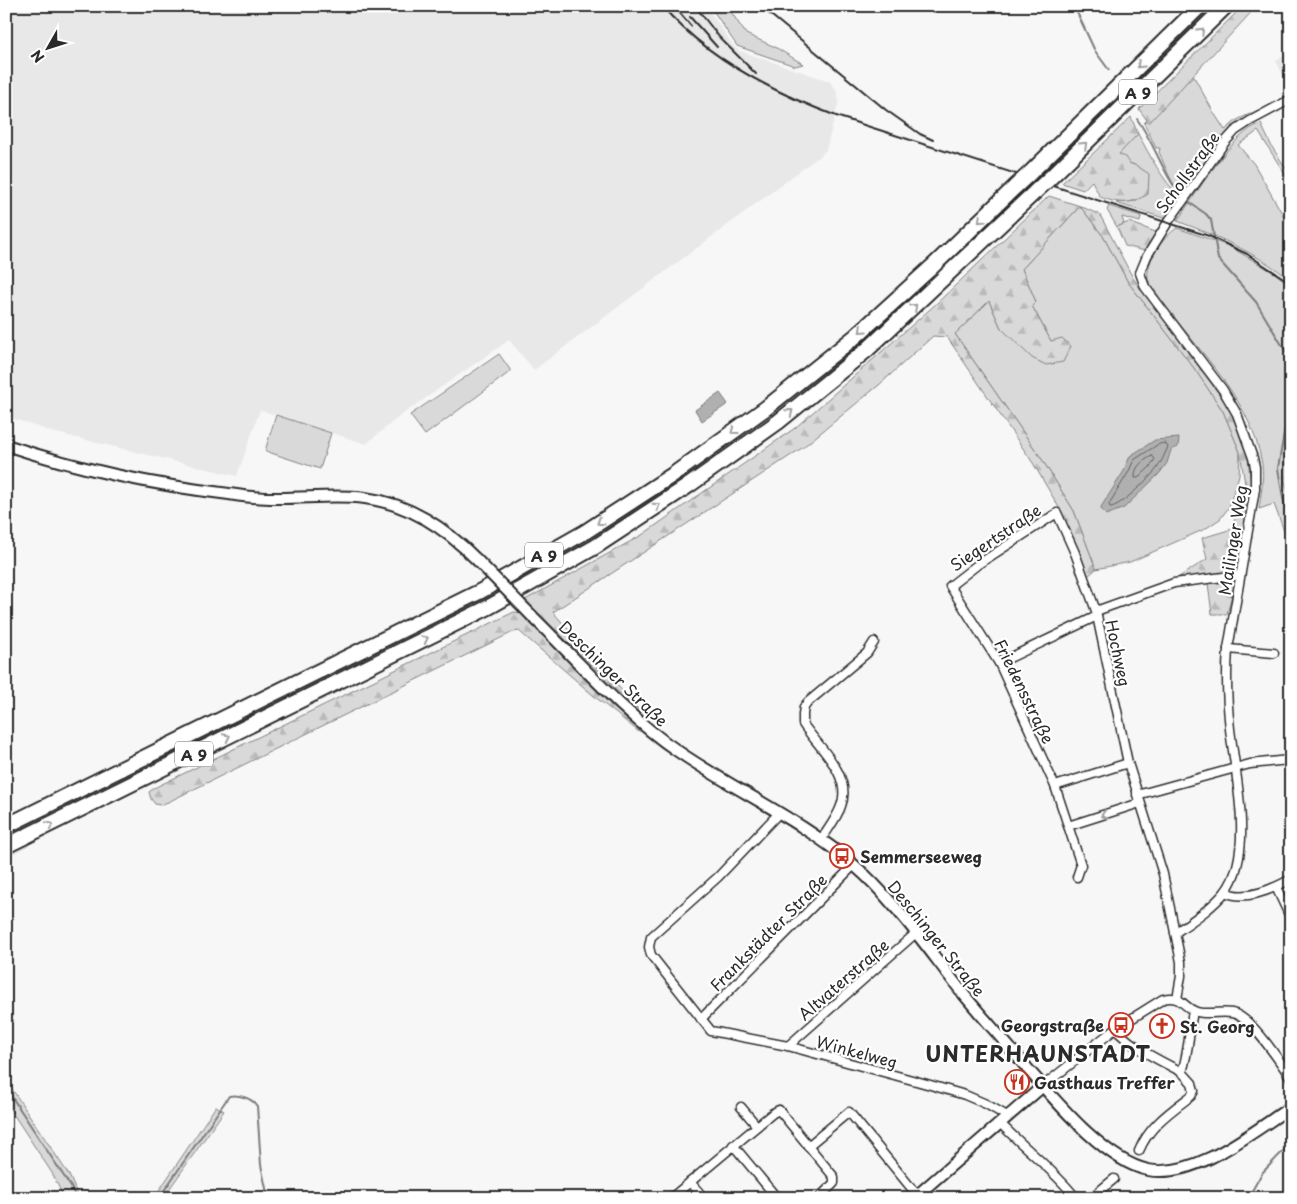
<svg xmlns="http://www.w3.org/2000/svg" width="1297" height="1204" viewBox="0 0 1297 1204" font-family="'Playpen Sans',sans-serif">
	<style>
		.built { fill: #e8e8e8 }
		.grass { fill: #d9d9d9; stroke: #828282 }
		.forest { fill: url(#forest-firs); stroke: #828282 }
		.garden { fill: url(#garden-furrows); stroke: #828282 }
		.water { fill: #b0b0b0; stroke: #7b7b7b }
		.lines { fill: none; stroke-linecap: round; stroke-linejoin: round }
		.shore { stroke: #606060; stroke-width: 1 }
		.stream { stroke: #7b7b7b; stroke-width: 2 }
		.minor-casing { stroke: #2b2b2b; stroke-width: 11 }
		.tertiary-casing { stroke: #2b2b2b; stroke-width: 14 }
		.motorway-casing { stroke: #2b2b2b; stroke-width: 18 }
		.minor { stroke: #fff; stroke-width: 8 }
		.tertiary { stroke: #fff; stroke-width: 10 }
		.motorway { stroke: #fff; stroke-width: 14 }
		.rail { stroke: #2b2b2b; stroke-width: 2 }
		.tertiary-bridge-casing { stroke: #2b2b2b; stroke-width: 14; stroke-linecap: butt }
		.motorway-bridge-casing { stroke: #2b2b2b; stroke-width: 18; stroke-linecap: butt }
		.tertiary-bridge { stroke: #fff; stroke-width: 10 }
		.motorway-bridge { stroke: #fff; stroke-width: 14 }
		.oneway { stroke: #a0a0a0 }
		.labels { text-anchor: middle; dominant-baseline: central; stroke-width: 4.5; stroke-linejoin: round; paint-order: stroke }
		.shield { fill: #fff; stroke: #6b6b6b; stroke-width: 1 }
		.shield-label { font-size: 15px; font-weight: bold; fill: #2b2b2b }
		.street-label { font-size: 16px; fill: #2b2b2b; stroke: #fff }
		.poi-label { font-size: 16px; font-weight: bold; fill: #2b2b2b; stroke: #fff; text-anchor: start }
		.district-label { font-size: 21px; font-weight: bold; letter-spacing: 1px; fill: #2b2b2b; stroke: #fff }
	</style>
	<defs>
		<pattern id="forest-firs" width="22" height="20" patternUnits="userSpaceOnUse" patternTransform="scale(1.25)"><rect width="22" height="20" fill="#d9d9d9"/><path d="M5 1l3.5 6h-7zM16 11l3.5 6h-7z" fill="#bababa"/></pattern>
		<pattern id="garden-furrows" width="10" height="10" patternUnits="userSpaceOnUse" patternTransform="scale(1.25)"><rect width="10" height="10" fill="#d9d9d9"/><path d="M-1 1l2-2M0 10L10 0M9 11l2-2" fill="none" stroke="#bababa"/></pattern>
	</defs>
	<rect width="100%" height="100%" fill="#f7f7f7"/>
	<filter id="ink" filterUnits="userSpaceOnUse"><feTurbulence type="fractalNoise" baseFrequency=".02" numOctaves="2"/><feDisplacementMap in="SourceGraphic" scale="10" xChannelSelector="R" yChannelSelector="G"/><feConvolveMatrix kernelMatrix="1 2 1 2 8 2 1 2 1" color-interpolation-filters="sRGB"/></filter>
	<g filter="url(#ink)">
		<g class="built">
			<polygon points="6,6 706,6 735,48 740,51 829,81 836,89 839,101 826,150 821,155 534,370 509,340 400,416 366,444 260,410 237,476 52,432 6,416"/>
			<polygon points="1291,51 1291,91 1276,61"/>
		</g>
		<g class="grass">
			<polygon points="710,6 727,6 746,34 775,47 803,64 795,66 737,46"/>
			<path d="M1193,75L1214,113L1225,130L1237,120L1256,111L1257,113L1236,127L1184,194C1171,187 1165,165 1159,152L1160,148H1156L1144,123L1147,120L1149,122Z"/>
			<path d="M1261,124L1272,147L1291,176V184L1258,131L1238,145L1254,164L1291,229V280C1256,253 1218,236 1177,221C1193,199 1235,128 1261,124Z"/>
			<path d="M1138,134C1151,157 1162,180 1181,198L1167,219L1116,203L1136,201L1137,166L1129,163L1118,154Z"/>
			<polygon points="1080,206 1103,236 1128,282 1194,368 1223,411 1240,452 1239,475 1229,507 1220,519 1205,529 1130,562 1096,569 1074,511 1041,458 955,334 989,301 1001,328 1051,341 1032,306 1036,302 1022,269"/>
			<polygon points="1109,206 1141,216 1140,222 1122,217 1124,224 1117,227 1107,210"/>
			<path d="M1177,228L1229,246L1276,274L1291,286V550L1274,504L1259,509C1261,494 1264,479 1262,464C1250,391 1185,341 1148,280C1145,262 1162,238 1177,228Z"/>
			<polygon points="499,354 511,371 425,435 410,415"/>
			<polygon points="276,415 331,433 320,469 265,451"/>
			<polygon points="6,1080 69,1175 79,1198 64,1198 52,1173 6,1103"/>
			<polygon points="216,1106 224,1111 163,1198 154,1198"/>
		</g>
		<g class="forest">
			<polygon points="1243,6 1257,6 1149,123 1139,109"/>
			<path d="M1131,117L1138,134L1119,154L1125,157L1129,163L1137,166L1149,174L1148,194C1130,205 1119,204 1100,197L1092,181L1083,190L1062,183Z"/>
			<polygon points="1049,196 1080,206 1100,215 1133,278 1230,409 1247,449 1251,486 1239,568 1227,614 1212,614 1207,576 1179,577 1207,559 1202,538 1232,529 1245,484 1240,452 1223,411 1194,368 1128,282 1103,236 1080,206 1022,269 1036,302 1032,306 1051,341 1062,338 1071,346 1063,362 1046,365 1032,358 1001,328 989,301 955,334 1041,458 1074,511 1096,569 1088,576 1061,511 1033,463 947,337 933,336 879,385 802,448 553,612 653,726 525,600 642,535 795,428 937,303"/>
			<polygon points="1129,222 1158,233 1145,251 1125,246 1117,227"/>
			<polygon points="514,612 520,613 640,730 639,732 594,696 519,631 513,632 168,802 160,805 155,804 151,799 149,792 154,788"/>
		</g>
		<polygon class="garden" points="1291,434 1291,501 1284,478 1285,463"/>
		<g class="water">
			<polygon points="720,393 728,404 702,421 695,410"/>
			<polygon points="1179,438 1178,447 1171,450 1167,463 1159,474 1124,508 1106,515 1101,509 1101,507 1124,471 1130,456 1155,440"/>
		</g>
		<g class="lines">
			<g class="shore">
				<path d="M1165,443L1168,447C1164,455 1161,464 1155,471C1147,480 1120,507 1110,507L1109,504L1128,473L1134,460L1157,445Z"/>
				<path d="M1152,456L1155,459L1150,467L1138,478H1135C1134,466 1143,461 1152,456Z"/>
			</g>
			<g class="stream">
				<polyline points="1074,6 1095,51 1109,70"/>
				<path d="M1137,119C1155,144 1163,175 1183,198"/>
				<polyline points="1187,201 1206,214 1211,220 1218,259 1256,302 1288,355 1291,364"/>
				<polyline points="1291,394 1278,468 1283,498 1291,525"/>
				<polyline points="6,1088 71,1187 76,1198"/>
				<path d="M159,1198L229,1096C238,1094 252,1098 257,1106L261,1165L268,1198"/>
				<polyline points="1248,1198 1262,1173 1291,1143"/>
			</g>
			<defs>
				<g id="minor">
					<polyline points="1096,611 1174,583 1240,575"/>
					<polyline points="1228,649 1274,653"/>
					<polyline points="999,663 1097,616"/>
					<polyline points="1055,786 1128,763"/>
					<polyline points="1137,795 1250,764 1289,760 1291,768"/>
					<polyline points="779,813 718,877 651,937 649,947 651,955 711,1031 788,1046 927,1084 965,1095 986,1104 1007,1116"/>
					<polyline points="1068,826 1140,803"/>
					<path d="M821,840C828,829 837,818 841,806C853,775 818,747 803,724V714L804,707L808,702L867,653L874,642"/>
					<polyline points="1077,877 1081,865 1055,786 999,663 950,586 977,565 1057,513 1075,553 1096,611 1128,763 1163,874 1181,962 1181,976 1177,999"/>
					<polyline points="1276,887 1291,919"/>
					<path d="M1225,892C1245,902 1273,889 1291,879"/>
					<path d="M1175,933C1192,921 1212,908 1225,892C1255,853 1235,774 1230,729C1227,702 1226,676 1228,649L1255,489V467L1253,458L1237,414L1223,390L1145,287L1140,273L1147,256L1168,222L1225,142L1235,131L1250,121L1291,99"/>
					<polyline points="701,1019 854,865"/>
					<path d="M1115,1029C1134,1048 1158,1060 1182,1072"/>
					<polyline points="788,1046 916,933"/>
					<path d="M1043,1086L1115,1029L1163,999C1182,994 1183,1008 1197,1012C1208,1015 1221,1011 1232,1013C1251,1016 1280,1062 1291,1078"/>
					<polyline points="741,1107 757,1126"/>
					<path d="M1000,1123C1025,1149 1054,1170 1076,1198"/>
					<polyline points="733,1145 777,1198"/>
					<polyline points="808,1146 849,1112 917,1195"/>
					<path d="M1139,1151C1149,1126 1170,1112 1191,1096L1194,1091L1192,1083L1182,1072C1189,1051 1189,1031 1193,1011"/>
					<polyline points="690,1182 704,1198"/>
					<polyline points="671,1198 773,1113 779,1110 834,1177 834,1183 819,1198"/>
					<polyline points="1091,1198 1114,1179"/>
				</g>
				<g id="tertiary">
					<path d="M6,445C78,469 153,485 229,494C242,496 256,498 270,498C302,499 334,494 365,498C410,504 445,528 476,559"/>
					<path d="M532,616C579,662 624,715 679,752C736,791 802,820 855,866C869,878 882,892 893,905C919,934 941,966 965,996C985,1020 1007,1044 1027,1068C1055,1100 1105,1161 1148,1170C1196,1179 1252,1132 1291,1107"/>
					<polyline points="914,1198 1043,1086"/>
				</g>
				<g id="motorway">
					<polyline points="1030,173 1200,6"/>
					<polyline points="1049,179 1226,6"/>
					<polyline points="6,826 481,591 585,532 677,472 766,408 856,336 934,265 1016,186"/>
					<polyline points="6,846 489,607 595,547 688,486 778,422 868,349 1036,191"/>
				</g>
			</defs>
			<use href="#minor" class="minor-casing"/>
			<use href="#tertiary" class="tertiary-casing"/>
			<use href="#motorway" class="motorway-casing"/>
			<use href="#minor" class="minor"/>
			<use href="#tertiary" class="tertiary"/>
			<use href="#motorway" class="motorway"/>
			<g class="rail">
				<path d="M662,6C708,59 774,93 839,117L1209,236L1247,254L1291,283"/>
				<polyline points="674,6 691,26"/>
				<polyline points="695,6 720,38 756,74"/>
				<polyline points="760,6 886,110 920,134 933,140"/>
				<polyline points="690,17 717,47"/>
			</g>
			<defs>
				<polyline id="tertiary-bridge" points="476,559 532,616"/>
				<g id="motorway-bridge">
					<polyline points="1016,186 1030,173"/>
					<polyline points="1036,191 1049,179"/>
				</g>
			</defs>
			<use href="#tertiary-bridge" class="tertiary-bridge-casing"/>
			<use href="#motorway-bridge" class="motorway-bridge-casing"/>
			<use href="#tertiary-bridge" class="tertiary-bridge"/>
			<use href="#motorway-bridge" class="motorway-bridge"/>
		</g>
		<defs><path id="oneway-chevron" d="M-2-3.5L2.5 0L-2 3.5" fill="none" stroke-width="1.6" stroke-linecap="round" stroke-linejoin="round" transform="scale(1.25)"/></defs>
		<g class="oneway">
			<use href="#oneway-chevron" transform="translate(1201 31) rotate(-44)"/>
			<use href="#oneway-chevron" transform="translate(1140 65) rotate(136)"/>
			<use href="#oneway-chevron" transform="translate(1084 145) rotate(-44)"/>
			<use href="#oneway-chevron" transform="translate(981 220) rotate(136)"/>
			<use href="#oneway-chevron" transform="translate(914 307) rotate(-43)"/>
			<use href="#oneway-chevron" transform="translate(862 330) rotate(138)"/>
			<use href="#oneway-chevron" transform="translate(790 412) rotate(-39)"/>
			<use href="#oneway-chevron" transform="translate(734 431) rotate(144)"/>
			<use href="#oneway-chevron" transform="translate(657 506) rotate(-33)"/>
			<use href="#oneway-chevron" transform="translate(600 522) rotate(147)"/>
			<use href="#oneway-chevron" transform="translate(425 639) rotate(-27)"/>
			<use href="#oneway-chevron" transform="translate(227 737) rotate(-26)"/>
			<use href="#oneway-chevron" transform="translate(1104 815) rotate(162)"/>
			<use href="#oneway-chevron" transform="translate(50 825) rotate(-26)"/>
		</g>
	</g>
	<defs>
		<symbol id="bus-ring" viewBox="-11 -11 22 22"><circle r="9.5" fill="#fff" stroke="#c8321e" stroke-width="1.5"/><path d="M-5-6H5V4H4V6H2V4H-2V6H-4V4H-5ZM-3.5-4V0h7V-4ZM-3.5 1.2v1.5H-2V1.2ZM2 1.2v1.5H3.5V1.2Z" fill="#c8321e"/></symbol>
		<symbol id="church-ring" viewBox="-11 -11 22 22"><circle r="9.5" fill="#fff" stroke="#c8321e" stroke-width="1.5"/><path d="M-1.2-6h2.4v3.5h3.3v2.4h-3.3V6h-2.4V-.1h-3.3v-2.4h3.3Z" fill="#c8321e"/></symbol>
		<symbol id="restaurant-ring" viewBox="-11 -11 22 22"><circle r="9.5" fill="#fff" stroke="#c8321e" stroke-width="1.5"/><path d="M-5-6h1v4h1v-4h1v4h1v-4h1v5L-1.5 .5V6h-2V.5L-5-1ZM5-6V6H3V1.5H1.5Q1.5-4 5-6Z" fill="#c8321e"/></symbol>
	</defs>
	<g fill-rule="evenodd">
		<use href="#bus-ring" x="828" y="842" width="28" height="28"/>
		<use href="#bus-ring" x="1107" y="1011" width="28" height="28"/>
		<use href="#church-ring" x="1148" y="1012" width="28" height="28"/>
		<use href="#restaurant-ring" x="1003" y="1068" width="28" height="28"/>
	</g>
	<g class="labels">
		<g class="shield">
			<rect x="1119" y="79.5" width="38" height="25" rx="4"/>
			<rect x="525" y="542.5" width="38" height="25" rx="4"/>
			<rect x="175" y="741.5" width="38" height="25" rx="4"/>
		</g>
		<g class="shield-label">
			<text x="1138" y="92">A 9</text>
			<text x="544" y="555">A 9</text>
			<text x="194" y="754">A 9</text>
		</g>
		<g class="street-label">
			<text transform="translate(1187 172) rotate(-54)">Schollstraße</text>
			<text transform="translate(995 537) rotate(-34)">Siegertstraße</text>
			<text transform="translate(1232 540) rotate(-81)">Mailinger Weg</text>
			<text transform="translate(1119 653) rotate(78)">Hochweg</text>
			<text transform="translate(614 673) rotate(44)">Deschinger Straße</text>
			<text transform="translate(1025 691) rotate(64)">Friedensstraße</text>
			<text transform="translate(768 932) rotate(-45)">Frankstädter Straße</text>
			<text transform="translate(937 938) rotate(51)">Deschinger Straße</text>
			<text transform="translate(843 979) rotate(-41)">Altvaterstraße</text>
			<text transform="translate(857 1051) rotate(15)">Winkelweg</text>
		</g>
		<g class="poi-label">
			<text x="860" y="856">Semmerseeweg</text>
			<text x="1104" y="1025" text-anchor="end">Georgstraße</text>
			<text x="1180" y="1026">St. Georg</text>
			<text x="1034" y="1082">Gasthaus Treffer</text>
		</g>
		<g class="district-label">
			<text x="1038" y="1053">UNTERHAUNSTADT</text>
		</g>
	</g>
	<rect width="1297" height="1204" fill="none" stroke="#fff" stroke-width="25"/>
	<rect x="12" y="12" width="1272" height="1179" fill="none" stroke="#2b2b2b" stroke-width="2" filter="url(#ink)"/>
	<g transform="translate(48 48) rotate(231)" stroke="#ffffff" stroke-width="4" paint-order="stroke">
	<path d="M0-4L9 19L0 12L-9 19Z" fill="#2b2b2b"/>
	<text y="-8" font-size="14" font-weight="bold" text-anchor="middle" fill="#2b2b2b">N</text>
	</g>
</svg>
